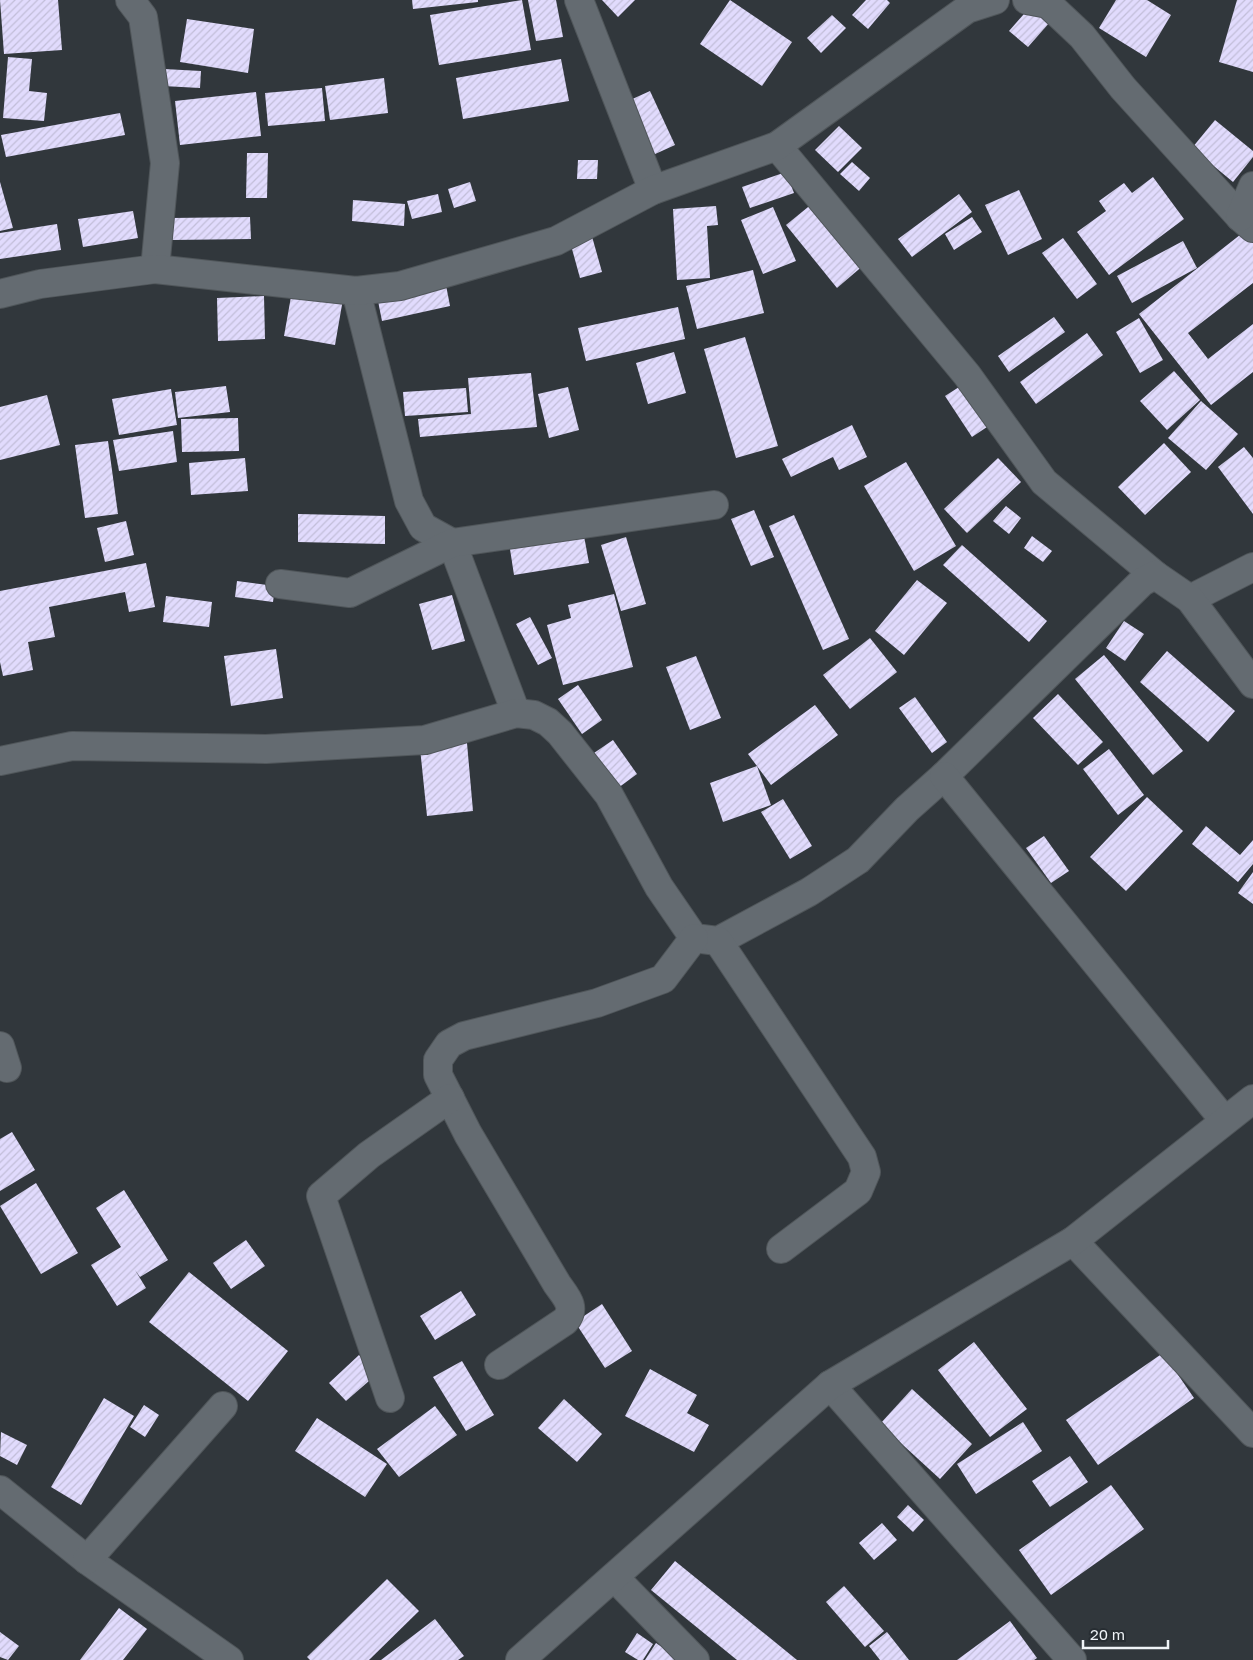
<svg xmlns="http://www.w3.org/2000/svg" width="1253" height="1660" viewBox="0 0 1253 1660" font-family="'Golos Text',sans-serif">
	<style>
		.building { fill: url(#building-hatch) }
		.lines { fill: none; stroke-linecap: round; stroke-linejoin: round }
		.minor-casing { stroke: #50565a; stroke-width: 30 }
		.minor { stroke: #646b71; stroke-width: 28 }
	</style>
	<defs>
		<pattern id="building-hatch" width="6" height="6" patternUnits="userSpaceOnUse" patternTransform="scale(1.25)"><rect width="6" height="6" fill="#e1dbfd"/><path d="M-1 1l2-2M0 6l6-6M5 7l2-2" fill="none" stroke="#c2bed9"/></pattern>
	</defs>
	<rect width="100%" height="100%" fill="#31373c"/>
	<g class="building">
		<polygon points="0,0 58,0 62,50 4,54"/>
		<polygon points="412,0 478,0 478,2 413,9"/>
		<polygon points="522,0 531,50 439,65 430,15"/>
		<polygon points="528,0 556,0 563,37 536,41"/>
		<polygon points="602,0 635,0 618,17"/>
		<polygon points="730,0 792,42 762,86 700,44"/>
		<polygon points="866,0 887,0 890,3 868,29 852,15"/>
		<polygon points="1116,0 1147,0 1171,15 1146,57 1099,28"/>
		<polygon points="1237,0 1253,0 1253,72 1219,62"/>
		<polygon points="1031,6 1050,22 1028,47 1009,31"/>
		<polygon points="832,15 846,28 821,53 807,38"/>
		<polygon points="187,19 254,29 248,73 180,62"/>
		<polygon points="8,57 32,59 29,91 47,93 44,121 3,118"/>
		<polygon points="561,59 569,101 463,119 456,78"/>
		<polygon points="164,69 201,71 200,88 163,86"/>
		<polygon points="384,78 388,113 330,120 325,86"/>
		<polygon points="322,88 325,121 268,126 265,93"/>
		<polygon points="650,91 675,145 653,155 628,101"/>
		<polygon points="256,92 261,136 180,145 175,101"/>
		<polygon points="120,113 125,135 6,157 1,135"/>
		<polygon points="1215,120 1253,151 1253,157 1233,182 1192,148"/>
		<polygon points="839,126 862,148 838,172 815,150"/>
		<polygon points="247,153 268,153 267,198 246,198"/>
		<polygon points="578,160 598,160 597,179 577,179"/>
		<polygon points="852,162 870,178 859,191 840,174"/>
		<polygon points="786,172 794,193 750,208 742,187"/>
		<polygon points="1153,177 1184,219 1109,275 1077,232 1106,211 1099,201 1124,183 1132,193"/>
		<polygon points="0,182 13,228 0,231"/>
		<polygon points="470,182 476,201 454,208 448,189"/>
		<polygon points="1019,190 1042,239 1008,255 985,205"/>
		<polygon points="438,194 442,212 412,219 407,201"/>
		<polygon points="959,194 972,212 912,257 898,239"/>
		<polygon points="353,200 405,204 404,226 352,221"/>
		<polygon points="813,203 865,264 837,288 786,225"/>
		<polygon points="716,206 718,225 707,226 710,278 677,280 673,209"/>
		<polygon points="773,207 796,261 763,274 741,220"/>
		<polygon points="133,211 138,238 83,247 78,219"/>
		<polygon points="250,217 251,239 172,240 171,218"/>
		<polygon points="972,217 982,232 954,250 945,234"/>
		<polygon points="57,224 61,250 0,259 0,233"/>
		<polygon points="1245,231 1253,241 1253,283 1188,333 1208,359 1253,324 1253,372 1211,405 1139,314"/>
		<polygon points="591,233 602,272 580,278 569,238"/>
		<polygon points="1063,238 1097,284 1077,299 1042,253"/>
		<polygon points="1183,241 1197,268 1132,303 1117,276"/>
		<polygon points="753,270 764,313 697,329 686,286"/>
		<polygon points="446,285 450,306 382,321 378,301"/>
		<polygon points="292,291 343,299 335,345 284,336"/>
		<polygon points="264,296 265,339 218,341 217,298"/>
		<polygon points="678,307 685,339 586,361 578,328"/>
		<polygon points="1054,317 1065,332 1009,372 998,356"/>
		<polygon points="1139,318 1163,360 1140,373 1116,332"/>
		<polygon points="1087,333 1103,355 1036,404 1020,382"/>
		<polygon points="745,337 778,446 736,458 704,349"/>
		<polygon points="674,352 686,393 648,404 636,363"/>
		<polygon points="1174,371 1200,400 1167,430 1140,401"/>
		<polygon points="531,373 537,427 420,437 418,419 471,414 468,378"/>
		<polygon points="970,380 996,421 972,437 945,396"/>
		<polygon points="226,386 230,412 178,418 175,392"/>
		<polygon points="568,387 579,430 549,438 538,394"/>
		<polygon points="466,388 468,412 405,416 403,392"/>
		<polygon points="171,389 177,425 119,435 112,399"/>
		<polygon points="47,395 60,445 0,460 0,407"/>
		<polygon points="1201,401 1238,434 1206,470 1168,438"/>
		<polygon points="238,418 239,451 182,452 181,419"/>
		<polygon points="852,425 867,457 839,470 833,457 791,477 782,459"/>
		<polygon points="173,431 177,462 119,471 113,440"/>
		<polygon points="108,441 118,514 85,518 75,445"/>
		<polygon points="1164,443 1191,472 1145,515 1118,487"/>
		<polygon points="1244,447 1253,458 1253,514 1218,467"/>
		<polygon points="245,458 248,491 191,495 189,463"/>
		<polygon points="998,458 1021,482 967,533 944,509"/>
		<polygon points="906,462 956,546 914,571 864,486"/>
		<polygon points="1006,506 1021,518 1009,534 993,521"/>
		<polygon points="754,510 774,557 751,566 731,519"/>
		<polygon points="298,514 385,516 385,544 298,542"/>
		<polygon points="794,515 849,639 823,650 769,526"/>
		<polygon points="126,521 134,555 105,562 97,528"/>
		<polygon points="584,536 589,563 514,575 510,549"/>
		<polygon points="1032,536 1052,551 1043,562 1024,548"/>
		<polygon points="626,537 646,604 621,611 601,545"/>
		<polygon points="962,545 1047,621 1029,642 943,565"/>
		<polygon points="146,563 155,607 129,612 125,592 49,607 55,637 28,642 33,670 3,676 0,662 0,591"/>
		<polygon points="917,580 947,603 904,655 875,631"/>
		<polygon points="237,581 275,586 273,602 235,597"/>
		<polygon points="614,594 633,667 563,685 547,625 571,618 568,605"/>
		<polygon points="452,595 465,641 432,650 419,604"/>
		<polygon points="166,596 212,602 209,627 163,622"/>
		<polygon points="530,617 552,658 538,665 516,624"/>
		<polygon points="1124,621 1144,634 1125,661 1106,648"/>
		<polygon points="870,638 897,672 850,709 823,675"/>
		<polygon points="276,649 283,698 231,706 224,656"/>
		<polygon points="1167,651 1235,711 1208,742 1140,682"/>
		<polygon points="1104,655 1183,751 1153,775 1075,679"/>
		<polygon points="696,656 721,718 690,730 666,667"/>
		<polygon points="578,685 602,720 582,734 558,699"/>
		<polygon points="1058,694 1103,742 1078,765 1033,718"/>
		<polygon points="915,697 947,742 932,753 899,708"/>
		<polygon points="815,705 838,735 771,785 748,754"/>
		<polygon points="613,740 637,774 618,788 594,753"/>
		<polygon points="467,743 473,811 427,816 420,748"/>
		<polygon points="1109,749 1144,795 1118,815 1083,769"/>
		<polygon points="757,766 771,805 723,822 710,783"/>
		<polygon points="1147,797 1183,831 1126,891 1090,857"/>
		<polygon points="783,799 812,846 790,859 761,812"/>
		<polygon points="1206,826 1240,855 1253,840 1253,864 1238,882 1192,844"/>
		<polygon points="1044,836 1069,871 1051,883 1026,848"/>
		<polygon points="1253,872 1253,904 1238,893"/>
		<polygon points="12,1132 35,1170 0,1191 0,1139"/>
		<polygon points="36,1183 78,1253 41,1274 0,1206"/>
		<polygon points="124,1190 168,1260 140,1277 135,1270 146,1288 117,1306 91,1265 121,1247 96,1208"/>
		<polygon points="246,1240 265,1266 231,1289 213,1263"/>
		<polygon points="189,1272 288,1351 248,1401 149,1322"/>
		<polygon points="461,1291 476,1315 435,1340 420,1316"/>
		<polygon points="602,1304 632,1351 605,1368 575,1322"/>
		<polygon points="974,1342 1027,1409 990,1437 938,1370"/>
		<polygon points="1163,1353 1194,1398 1098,1465 1066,1420"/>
		<polygon points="359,1355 377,1374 346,1401 329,1383"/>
		<polygon points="462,1361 494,1415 466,1431 433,1377"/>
		<polygon points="650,1369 697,1395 687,1413 709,1425 694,1452 625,1416"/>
		<polygon points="912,1389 972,1444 940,1479 880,1424"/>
		<polygon points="104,1398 134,1416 81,1505 51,1487"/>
		<polygon points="564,1399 602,1434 577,1462 538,1428"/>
		<polygon points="144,1405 159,1415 145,1437 130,1427"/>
		<polygon points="435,1406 457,1435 399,1477 377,1449"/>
		<polygon points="317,1418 387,1464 365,1497 295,1451"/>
		<polygon points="1023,1422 1042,1451 976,1494 957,1464"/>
		<polygon points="1,1432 27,1445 17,1465 0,1456"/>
		<polygon points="1070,1456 1088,1482 1050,1507 1032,1481"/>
		<polygon points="1111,1485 1144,1529 1051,1595 1019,1550"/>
		<polygon points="908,1505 924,1520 913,1532 897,1517"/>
		<polygon points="882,1523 897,1540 874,1560 859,1543"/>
		<polygon points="675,1561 797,1660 737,1660 651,1590"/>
		<polygon points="387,1579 419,1611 369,1660 310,1660 307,1657"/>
		<polygon points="844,1586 884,1631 865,1647 826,1602"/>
		<polygon points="119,1608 147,1629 123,1660 80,1660"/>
		<polygon points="435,1619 464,1656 458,1660 381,1660"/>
		<polygon points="1010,1621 1037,1658 1034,1660 957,1660"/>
		<polygon points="0,1632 19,1646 8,1660 0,1657"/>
		<polygon points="887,1632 909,1660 880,1660 869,1646"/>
		<polygon points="637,1633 653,1644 643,1660 638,1660 625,1652"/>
		<polygon points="656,1643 681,1660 645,1660"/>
	</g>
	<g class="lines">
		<defs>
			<g id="minor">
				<polyline points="130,0 143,17 165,163 155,269"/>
				<polyline points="579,0 653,190"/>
				<polyline points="1027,0 1048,4 1082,36 1123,88 1240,217 1253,228"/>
				<polyline points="777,146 967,375 1044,482 1155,575"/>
				<polyline points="1240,217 1253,186"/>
				<polyline points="356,291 409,501 423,527 452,543 516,713"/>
				<polyline points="0,294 40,284 155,269 356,291 400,286 556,241 653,190 777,146 967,9 995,0"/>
				<polyline points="280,584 350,593 452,543 714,505"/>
				<polyline points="1190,599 1253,567"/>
				<polyline points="0,761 72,746 266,749 425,740 516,713 534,715 548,722 560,733 609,795 659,887 694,938 718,941 809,892 858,860 907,809 944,776 1142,582 1155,575 1190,599 1253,684"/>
				<polyline points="944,776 1224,1120"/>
				<polyline points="718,941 862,1157 866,1172 858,1191 781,1249"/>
				<polyline points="0,1046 7,1068"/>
				<polyline points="1073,1241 1253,1433"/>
				<path d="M499,1365L565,1321C577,1307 566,1297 557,1284L468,1134L438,1075V1060L449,1044L464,1036L597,1003L663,979L694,938"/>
				<polyline points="830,1385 1072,1660"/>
				<polyline points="390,1398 321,1196 369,1155 450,1098"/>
				<polyline points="0,1490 87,1560 229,1660"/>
				<polyline points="87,1560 223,1406"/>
				<polyline points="614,1577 695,1660"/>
				<polyline points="520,1660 830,1385 1073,1241 1253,1099"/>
			</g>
		</defs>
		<use href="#minor" class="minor-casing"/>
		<use href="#minor" class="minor"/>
	</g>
	<path d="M1083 1640v8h85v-8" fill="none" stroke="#eff3f7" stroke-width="2.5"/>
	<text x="1090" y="1640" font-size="15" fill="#eff3f7" stroke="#272d32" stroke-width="4" paint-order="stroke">20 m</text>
</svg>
